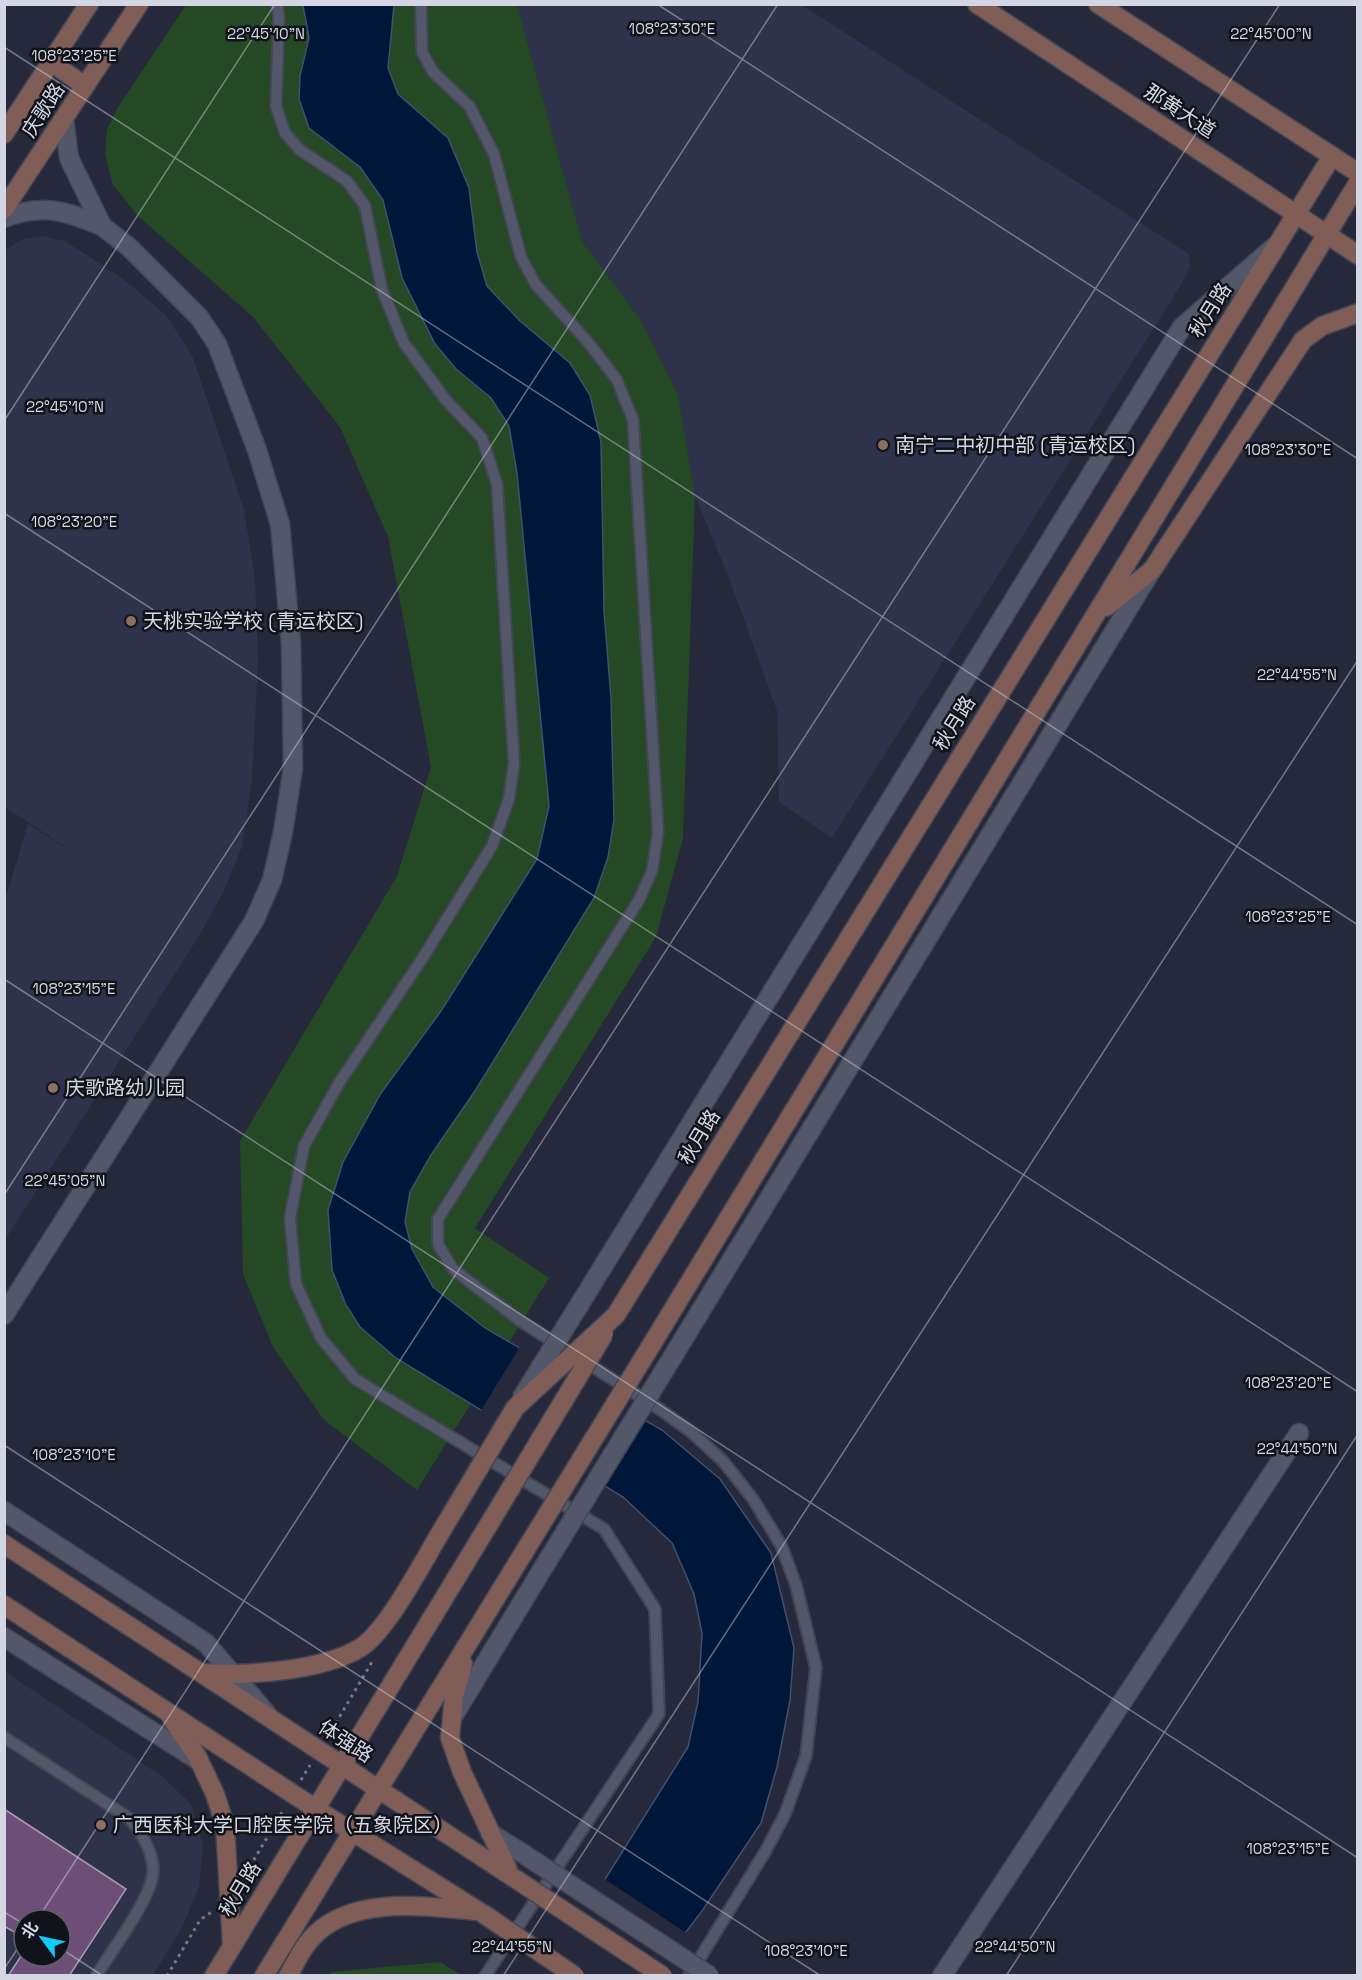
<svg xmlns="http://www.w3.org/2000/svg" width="1362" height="1980" viewBox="0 0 1362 1980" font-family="'Space Grotesk','Noto Sans SC',sans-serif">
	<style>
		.built { fill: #2e324a; fill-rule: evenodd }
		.green { fill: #254924 }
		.water { fill: #001739; stroke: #40516c; stroke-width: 1.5 }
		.pier { fill: #26293b }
		.building { fill: #6d4e79; stroke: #a89aad; stroke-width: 1.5 }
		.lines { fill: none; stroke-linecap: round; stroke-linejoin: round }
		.lane-casing { stroke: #424553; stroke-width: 14 }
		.street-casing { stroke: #424553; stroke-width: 21 }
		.secondary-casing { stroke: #424553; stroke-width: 21 }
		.path { stroke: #767989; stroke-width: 3; stroke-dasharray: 3 4.5; stroke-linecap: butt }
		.lane { stroke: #53576a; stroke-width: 10 }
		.street { stroke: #53576a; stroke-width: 18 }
		.secondary { stroke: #805d56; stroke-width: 18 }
		.street-bridge-casing { stroke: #424553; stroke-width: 21; stroke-linecap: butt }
		.secondary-bridge-casing { stroke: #424553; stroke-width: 21; stroke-linecap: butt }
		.street-bridge { stroke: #53576a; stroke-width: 18 }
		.secondary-bridge { stroke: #805d56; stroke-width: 18 }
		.ticks { fill: none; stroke: #d4d7e3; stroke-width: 1.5; stroke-opacity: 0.45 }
		.education-dot { fill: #8d6e63; stroke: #11131a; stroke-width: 2 }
		.labels { text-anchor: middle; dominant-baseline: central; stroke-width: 5; stroke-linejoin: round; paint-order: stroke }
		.street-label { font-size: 20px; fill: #d4d7e3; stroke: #11131a }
		.poi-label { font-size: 20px; fill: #d4d7e3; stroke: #11131a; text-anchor: start }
		.ticks-label { font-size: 15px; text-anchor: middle; fill: #d4d7e3; stroke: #11131a; stroke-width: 5; stroke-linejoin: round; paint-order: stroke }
	</style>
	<rect width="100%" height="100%" fill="#26293b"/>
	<g class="built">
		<polygon points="517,5 802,5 1189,254 1190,267 1181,285 832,838 779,802 777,711 729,578 695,496 678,394 641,320 582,241"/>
		<polygon points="43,236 65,241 122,278 166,315 192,355 244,510 255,578 258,663 252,780 242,847 223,893 199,936 5,1240 5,900 28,824 83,859 5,807 5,250 23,239"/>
		<path d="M4,1671L163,1777L191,1804L203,1845L199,1886L183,1926L153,1975H5ZM24,1920H60V1956H24Z"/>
	</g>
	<g class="green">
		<polygon points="186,5 517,5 582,241 641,320 678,394 695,496 683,838 656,937 475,1228 549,1278 417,1490 324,1420 273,1347 243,1274 240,1141 397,876 431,767 388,537 340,427 253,317 138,216 113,185 105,155 107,130 118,107"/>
		<polygon points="440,1962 461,1975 329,1975 331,1972"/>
	</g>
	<polygon class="water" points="303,5 394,5 388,68 398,94 448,138 469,188 477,252 487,286 520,321 570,363 590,395 601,442 604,611 611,698 614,820 608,857 594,898 475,1091 431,1155 410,1192 405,1222 412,1249 433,1287 485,1328 662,1430 720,1479 771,1553 794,1648 790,1700 777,1767 761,1823 702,1911 653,1975 545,1975 688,1747 698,1702 702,1633 694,1594 672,1543 623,1497 396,1358 360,1327 346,1305 332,1270 328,1210 343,1162 381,1093 441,1011 537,859 549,806 517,473 509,426 491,398 456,369 435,344 402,278 383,200 360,167 309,128 299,99 300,76 309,38"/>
	<g class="pier">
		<polygon points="521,1345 648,1418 604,1489 480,1412"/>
		<polygon points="603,1878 688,1934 656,1976 542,1976"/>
	</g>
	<polygon class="building" points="4,1809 126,1889 69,1976 8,1976 21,1956 60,1956 60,1920 24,1920 24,1938 4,1926"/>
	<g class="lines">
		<defs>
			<g id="lane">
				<polyline points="277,4 279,18 276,106 285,133 300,150 347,181 365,206 382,290 404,343 445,399 482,438 497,484 514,763 509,799 492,846 422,959 339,1083 304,1146 290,1218 296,1284 321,1338 355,1379 604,1529 655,1609 659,1714 485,1976"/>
				<polyline points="421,4 422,52 433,72 470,107 494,154 521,257 536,285 588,342 617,380 633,420 658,832 652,871 639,900 438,1219 438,1244 453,1269 519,1320 658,1408 690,1431 723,1461 753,1499 781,1545 796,1585 816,1668 806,1756 785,1814 765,1852 689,1976"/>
				<path d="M4,1737L129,1818C140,1831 152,1850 153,1868C155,1895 111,1951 96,1976"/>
			</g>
			<g id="street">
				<path d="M4,218C44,203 65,211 102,226L69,158L64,119"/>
				<polyline points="586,1294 1182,327 1274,247"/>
				<polyline points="4,1315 254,921 272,880 283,832 293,768 291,643 280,524 257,450 217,344 199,317 130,248 102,226"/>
				<polyline points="678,1348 1151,571"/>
				<polyline points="4,1511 206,1643 267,1714"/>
				<polyline points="4,1637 199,1761"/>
				<polyline points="452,1718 537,1578"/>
				<polyline points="490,1833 525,1855"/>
				<polyline points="942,1976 1299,1433"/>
			</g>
			<g id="secondary">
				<polyline points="977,4 1358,255"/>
				<polyline points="1098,4 1358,173"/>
				<polyline points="51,62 85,86"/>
				<polyline points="4,134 89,4"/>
				<polyline points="4,209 139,4"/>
				<polyline points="1106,607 1152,570 1303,340 1322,326 1358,313"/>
				<polyline points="616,1315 1332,156"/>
				<polyline points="655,1339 1358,183"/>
				<polyline points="4,1544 511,1876"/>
				<polyline points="4,1605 316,1809 485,1915"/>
				<polyline points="463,1664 454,1696 450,1738 462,1772 510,1874"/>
				<path d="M203,1673C247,1676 322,1671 360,1648C389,1630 428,1552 448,1520"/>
				<polyline points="172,1719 197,1756 215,1794 225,1825 232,1946"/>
				<polyline points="214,1976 480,1539"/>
				<polyline points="264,1976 518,1562"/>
				<path d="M288,1976C295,1964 301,1950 310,1940C348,1895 423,1906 476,1911"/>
			</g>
		</defs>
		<use href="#lane" class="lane-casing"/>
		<use href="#street" class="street-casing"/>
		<use href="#secondary" class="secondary-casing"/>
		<g class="path">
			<polyline points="328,1736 372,1662"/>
			<polyline points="301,1780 310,1765"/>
			<polyline points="246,1873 284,1809"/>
			<polyline points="167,1976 200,1920 213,1911"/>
		</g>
		<use href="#lane" class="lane"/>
		<use href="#street" class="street"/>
		<use href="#secondary" class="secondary"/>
		<defs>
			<g id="street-bridge">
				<polyline points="521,1399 586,1294"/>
				<polyline points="537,1578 678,1348"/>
				<polyline points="525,1855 710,1976"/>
			</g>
			<g id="secondary-bridge">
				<polyline points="448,1520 515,1408 616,1315"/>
				<polyline points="480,1539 604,1334"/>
				<polyline points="518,1562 655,1339"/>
				<polyline points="511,1876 663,1976"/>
				<polyline points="485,1915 575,1976"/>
			</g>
		</defs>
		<use href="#street-bridge" class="street-bridge-casing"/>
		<use href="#secondary-bridge" class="secondary-bridge-casing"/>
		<use href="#street-bridge" class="street-bridge"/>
		<use href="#secondary-bridge" class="secondary-bridge"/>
	</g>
	<path class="ticks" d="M657,4L1358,459M4,47L1358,925M4,421L275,4M4,513L1358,1392M4,979L1358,1858M4,1195L778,4M4,1445L821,1976M4,1912L24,1924M37,1920L1280,4M60,1948L103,1976M4,1969L24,1939M503,1976L1358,660M1006,1976L1358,1434"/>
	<g class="education-dot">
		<circle cx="883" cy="445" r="6"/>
		<circle cx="131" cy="621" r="6"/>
		<circle cx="53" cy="1088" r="6"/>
		<circle cx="101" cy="1825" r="6"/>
	</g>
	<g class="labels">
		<g class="street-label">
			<text transform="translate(43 110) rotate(-57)">庆歌路</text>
			<text transform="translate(1180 111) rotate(33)">那黄大道</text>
			<text transform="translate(1210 310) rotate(-58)">秋月路</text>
			<text transform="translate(954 723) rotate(-58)">秋月路</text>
			<text transform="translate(699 1137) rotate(-59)">秋月路</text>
			<text transform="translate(346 1741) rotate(33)">体强路</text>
			<text transform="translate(240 1889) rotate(-59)">秋月路</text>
		</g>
		<g class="poi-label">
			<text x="895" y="445">南宁二中初中部 (青运校区)</text>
			<text x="143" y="621">天桃实验学校 (青运校区)</text>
			<text x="65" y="1088">庆歌路幼儿园</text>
			<text x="113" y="1825">广西医科大学口腔医学院（五象院区）</text>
		</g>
	</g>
	<g class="ticks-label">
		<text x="672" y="34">108°23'30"E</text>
		<text x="266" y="39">22°45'10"N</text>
		<text x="1271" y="39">22°45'00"N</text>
		<text x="74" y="61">108°23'25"E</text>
		<text x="65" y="412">22°45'10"N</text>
		<text x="1288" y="455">108°23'30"E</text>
		<text x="74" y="527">108°23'20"E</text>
		<text x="1297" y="680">22°44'55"N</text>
		<text x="1288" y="922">108°23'25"E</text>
		<text x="74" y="994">108°23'15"E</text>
		<text x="65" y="1186">22°45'05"N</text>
		<text x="1288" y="1388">108°23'20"E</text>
		<text x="1297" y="1454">22°44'50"N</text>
		<text x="74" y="1460">108°23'10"E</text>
		<text x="1288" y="1854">108°23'15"E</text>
		<text x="512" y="1952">22°44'55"N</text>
		<text x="1015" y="1952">22°44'50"N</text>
		<text x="806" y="1956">108°23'10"E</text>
	</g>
	<rect width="1362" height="1980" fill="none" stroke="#d4d7e3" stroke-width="12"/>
	<g transform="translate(42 1938) rotate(303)"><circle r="28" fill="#11131a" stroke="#5f616a" stroke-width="1.5"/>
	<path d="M0-4.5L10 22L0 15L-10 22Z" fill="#12cafb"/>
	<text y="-9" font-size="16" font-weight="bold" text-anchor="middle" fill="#d4d7e3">北</text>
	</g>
</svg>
